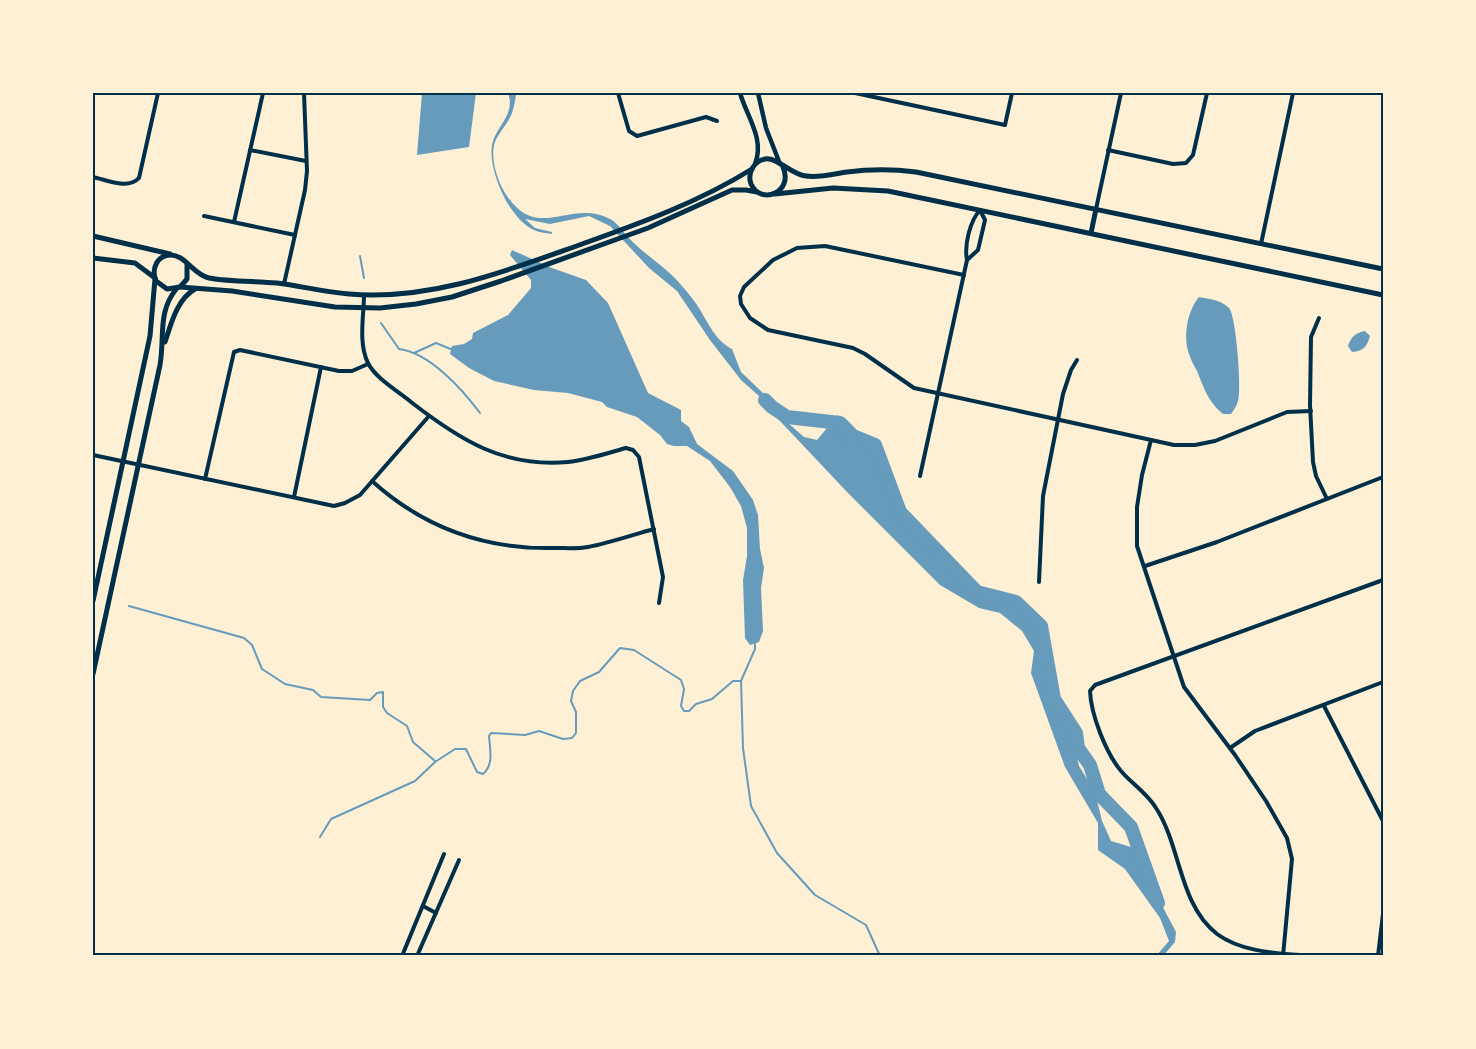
<svg xmlns="http://www.w3.org/2000/svg" width="1476" height="1049" viewBox="0 0 1476 1049" font-family="'Space Grotesk',sans-serif">
	<style>
		.water { fill: #669bbc }
		.lines { fill: none; stroke-linecap: round; stroke-linejoin: round }
		.stream { stroke: #669bbc; stroke-width: 2 }
		.river { stroke: #669bbc; stroke-width: 14 }
		.minor { stroke: #003049; stroke-width: 4 }
		.tertiary { stroke: #003049; stroke-width: 4.5 }
		.secondary { stroke: #003049; stroke-width: 5 }
		.neatline { fill: none; stroke: #003049; stroke-width: 2 }
	</style>
	<rect width="100%" height="100%" fill="#fdf0d5"/>
	<g class="water">
		<polygon points="422,93 476,93 469,147 417,155"/>
		<path d="M508,93H515L516,95C515,101 514,107 512,113C508,124 497,134 494,145C491,160 497,180 505,193C538,245 570,196 612,220C618,224 623,232 628,237C644,255 668,268 682,286C688,293 694,300 699,308C708,323 716,341 732,349L741,372L763,393L788,423L804,437L817,440L838,415C846,423 849,434 854,444L871,446L873,456L882,469L906,518L943,566L979,598L1007,604L1038,626L1042,638L1051,698L1062,722L1073,740L1079,766L1095,792L1102,821L1111,841L1131,847L1176,932L1175,942L1163,956H1156L1169,941L1160,918L1125,869L1098,850V823L1065,767L1031,673L1034,651L1022,631L1000,613L979,608L940,585L848,493L779,420L759,396L741,380L710,340L677,291L649,268L610,226L589,216L550,224L525,219L535,228L552,232V234C545,233 536,232 530,228C508,215 488,170 492,145C496,126 516,114 508,93Z"/>
		<polygon points="512,250 552,268 586,280 608,303 648,393 681,410 681,421 689,427 697,444 733,471 753,500 758,515 760,549 764,568 761,588 763,631 759,642 750,645 745,638 743,580 747,556 747,528 741,506 730,487 710,461 687,446 674,446 667,444 660,435 637,417 607,407 602,402 568,393 534,390 494,381 469,368 450,354 452,346 464,344 472,339 473,333 508,315 531,288 531,280 510,255"/>
		<path d="M1199,297C1210,299 1221,300 1229,308C1236,315 1242,390 1238,401C1237,405 1234,410 1231,414H1223C1208,402 1204,388 1197,371C1194,366 1191,360 1189,354C1183,337 1187,311 1199,297Z"/>
		<path d="M1365,331L1370,336C1367,347 1363,351 1352,352L1348,346C1351,337 1355,333 1365,331Z"/>
	</g>
	<g class="lines">
		<g class="stream">
			<polyline points="360,256 364,278"/>
			<path d="M381,323L399,349C430,353 462,389 480,413"/>
			<polyline points="414,353 436,343 453,350"/>
			<polyline points="129,606 244,638 252,645 262,669 285,684 313,690 321,697 370,700 377,693 383,692 383,707 387,713 407,726 413,742 435,761"/>
			<polyline points="755,641 755,649 741,681 743,748 751,806 777,853 815,895 866,925 880,956"/>
			<path d="M320,837L331,819L415,781L435,762L455,749H466L477,772L483,774C494,765 490,749 489,736L491,733L525,735L539,731L563,739L572,738L576,733V712L571,701L573,691L580,681L599,672L620,648L634,650L681,680L684,689L681,706L684,711H689L696,704L712,699L733,681H741"/>
		</g>
		<polyline class="river" points="765,400 772,407 787,417 840,423 853,436 875,445 900,512 977,592 1016,602 1041,626 1054,699 1076,733 1078,748 1090,765 1099,794 1131,827 1158,903"/>
		<g class="minor">
			<polyline points="618,93 629,131 637,136 706,117 717,121"/>
			<polyline points="855,93 1005,125 1012,93"/>
			<polyline points="250,150 306,161"/>
			<polyline points="1108,150 1173,164 1186,163 1193,155 1207,93"/>
			<path d="M93,177C107,180 128,190 139,178L158,93"/>
			<polyline points="1096,209 1121,93"/>
			<path d="M980,210L985,220L978,250L967,260C964,245 970,221 980,210Z"/>
			<polyline points="204,216 295,235"/>
			<polyline points="234,222 263,93"/>
			<polyline points="1261,244 1293,93"/>
			<polyline points="964,275 825,246 797,248 773,260 744,287 740,296 741,304 750,318 768,330 853,348 865,354 914,388 1174,445 1195,445 1215,441 1287,412 1311,411"/>
			<polyline points="284,284 305,190 307,171 304,93"/>
			<path d="M364,295C364,315 358,343 368,363C376,379 398,391 411,402C460,440 504,468 568,462C587,460 608,453 626,448L633,450L639,457L663,577L659,603"/>
			<polyline points="1319,318 1311,337 1310,405 1313,462 1316,476 1327,499"/>
			<polyline points="1151,440 1142,475 1137,507 1137,546 1184,687 1235,755 1266,801 1287,838 1292,859 1283,956"/>
			<polyline points="93,455 334,506 345,503 360,495 429,416"/>
			<polyline points="920,476 967,260"/>
			<polyline points="205,479 234,352 240,350 339,371 352,371 368,364"/>
			<path d="M372,481C424,528 485,550 556,548C566,548 577,549 588,547C610,543 632,535 654,529"/>
			<polyline points="294,497 321,367"/>
			<polyline points="1145,566 1217,542 1383,477"/>
			<polyline points="1039,582 1043,496 1063,394 1071,370 1077,360"/>
			<polyline points="1324,706 1383,821"/>
			<polyline points="1230,748 1255,731 1383,682"/>
			<polyline points="423,906 436,913"/>
			<polyline points="402,956 444,854"/>
			<polyline points="417,956 459,860"/>
			<path d="M1310,956C1279,953 1243,953 1217,934C1179,905 1181,846 1156,808C1147,793 1132,784 1121,771C1106,753 1091,715 1090,691L1095,685L1383,580"/>
			<polyline points="1378,956 1383,914"/>
		</g>
		<g class="tertiary">
			<path d="M740,93C747,117 765,139 755,164"/>
			<polyline points="758,93 766,128 780,164"/>
		</g>
		<g class="secondary">
			<path d="M783,167C794,192 761,206 751,184C747,173 754,161 765,159C778,157 791,175 806,176C819,178 834,174 847,172C870,169 893,169 916,172L1383,269"/>
			<polyline points="775,194 833,188 888,191 1383,295"/>
			<polyline points="1091,233 1096,209"/>
			<polyline points="93,236 170,254"/>
			<polyline points="93,258 135,263 155,278"/>
			<path d="M187,264V279L180,287L167,289L156,281C151,269 157,255 171,255C185,255 194,275 209,278C231,282 255,281 277,283C301,286 324,292 349,294C431,301 506,271 582,244C641,223 699,202 752,169"/>
			<polyline points="180,287 232,291 335,307 380,308 416,304 452,297 501,281 648,228 732,190 746,190 757,192"/>
			<path d="M165,342C171,324 177,299 195,289"/>
			<polyline points="93,601 150,336 155,279"/>
			<path d="M93,674L160,365C165,336 157,312 177,288"/>
		</g>
	</g>
	<rect width="1476" height="1049" fill="none" stroke="#fdf0d5" stroke-width="189"/>
	<rect x="94" y="94" width="1288" height="860" class="neatline"/>
</svg>
